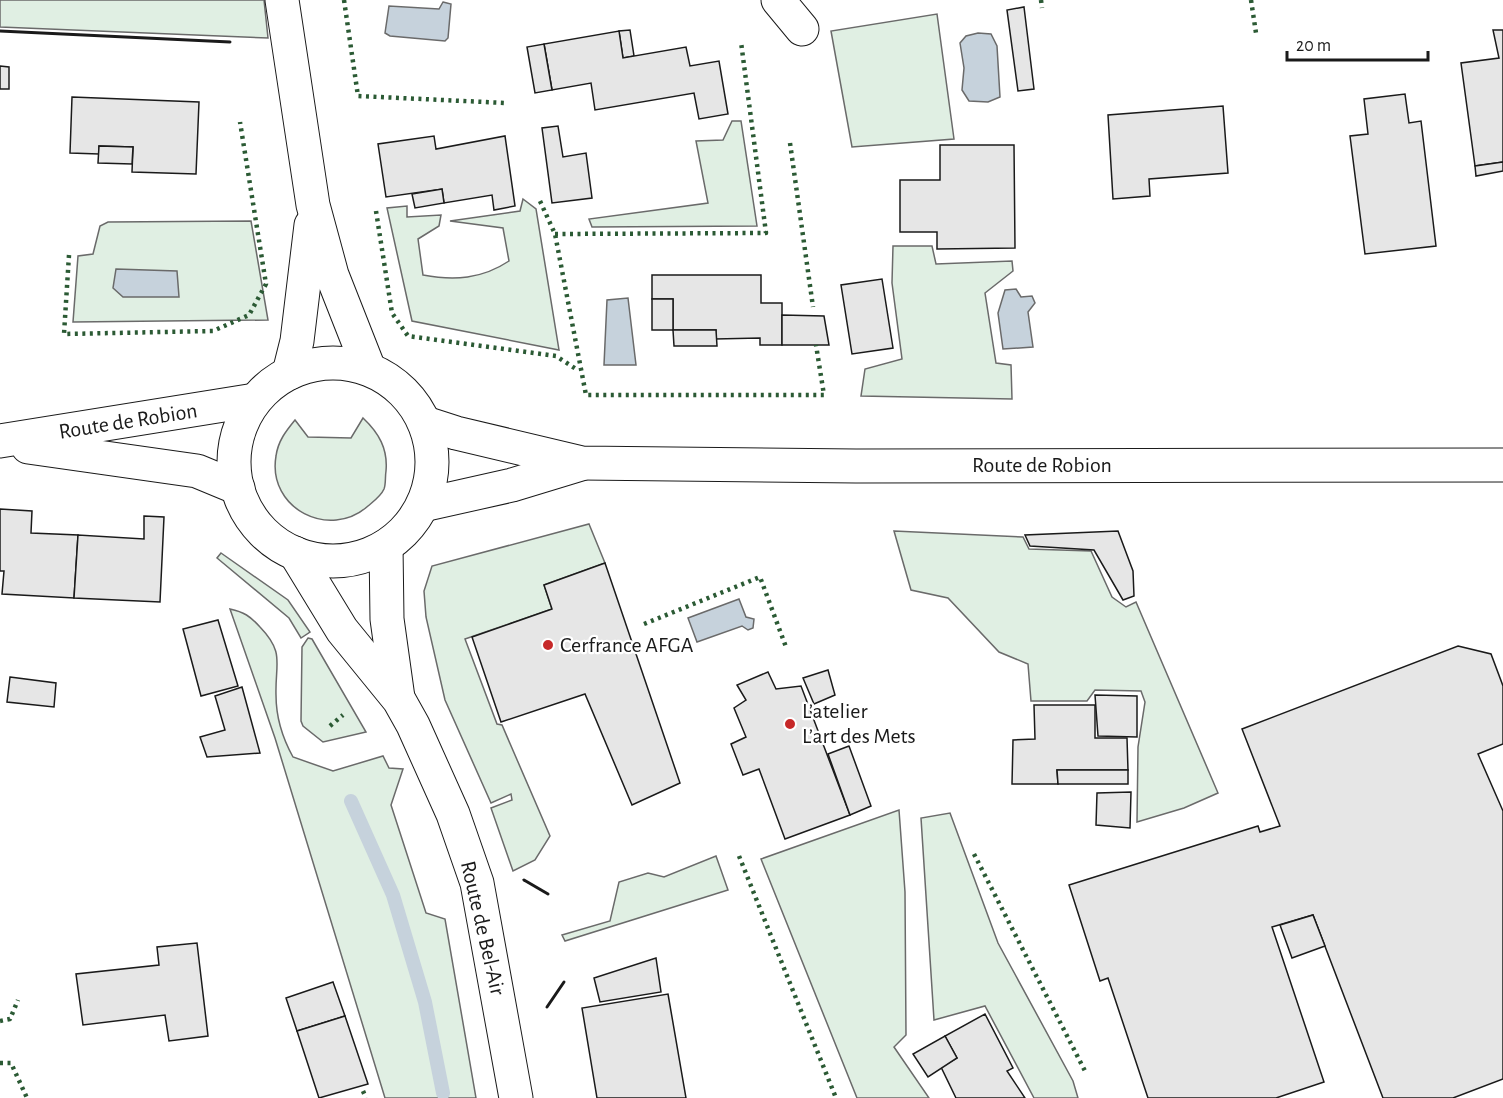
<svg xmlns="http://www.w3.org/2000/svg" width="1503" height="1098" viewBox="0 0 1503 1098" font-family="'Alegreya Sans',sans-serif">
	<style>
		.green { fill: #e0efe3; stroke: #6a6a6a; stroke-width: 1.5 }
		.water { fill: #c6d2dc; stroke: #6a6a6a; stroke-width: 1.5 }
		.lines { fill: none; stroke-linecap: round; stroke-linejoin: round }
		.stream { stroke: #c6d2dc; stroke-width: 14 }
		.building { fill: #e6e6e6; stroke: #1a1a1a; stroke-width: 1.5 }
		.minor-casing { stroke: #1a1a1a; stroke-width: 35 }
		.major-casing { stroke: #1a1a1a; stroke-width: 35 }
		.minor { stroke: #fff; stroke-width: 33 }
		.major { stroke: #fff; stroke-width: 33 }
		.hedge { stroke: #2b5a34; stroke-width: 4.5; stroke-dasharray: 3 4.5; stroke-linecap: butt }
		.wall { stroke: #1a1a1a; stroke-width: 3 }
		.poi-dot { fill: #c62828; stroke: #fff; stroke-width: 2 }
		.labels { text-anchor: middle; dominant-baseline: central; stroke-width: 4.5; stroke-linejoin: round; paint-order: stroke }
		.street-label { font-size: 22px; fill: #1a1a1a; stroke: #fff }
		.poi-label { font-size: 22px; fill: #1a1a1a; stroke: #fff; text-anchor: start }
	</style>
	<rect width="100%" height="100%" fill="#fff"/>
	<g class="green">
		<polygon points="0,0 264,0 268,38 0,27"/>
		<polygon points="937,14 954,139 852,147 831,31"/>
		<polygon points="732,121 741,121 757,226 592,227 589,219 708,203 696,141 723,140"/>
		<path d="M523,199L536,209L559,350L412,321L387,208L407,206V217L441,215L439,226L418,239L423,275C454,281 482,279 509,261L503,228L450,221L520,211Z"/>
		<polygon points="251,221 268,320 73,322 78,256 93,254 100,226 108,222"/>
		<polygon points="893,246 932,246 936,264 1012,261 1013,271 985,293 996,363 1011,365 1012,399 861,396 865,369 902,359 892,283"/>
		<path d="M363,418C379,433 388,449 386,471C385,477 386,484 384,489C381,496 374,501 368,506C330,540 267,509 276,456C278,441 286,431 295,420L308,437L351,438Z"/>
		<polygon points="589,524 605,563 544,585 552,609 465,639 497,724 502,725 550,836 535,860 513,871 491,808 512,800 511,794 491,803 445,700 426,617 424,591 432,566"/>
		<polygon points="894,531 1023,537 1029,549 1091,551 1112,597 1126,607 1136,602 1218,793 1184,808 1137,822 1138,747 1145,702 1141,691 1095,690 1087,701 1031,701 1028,664 999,652 948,598 911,590"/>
		<polygon points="221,553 288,600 310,632 301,638 289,618 217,558"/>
		<path d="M230,609C244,612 250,616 260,627C285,653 275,663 276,695C276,716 283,739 293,757L333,771L383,756L389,768L403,769L391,805L426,913L445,919L476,1098H385L275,738Z"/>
		<polygon points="308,638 312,639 366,732 323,742 303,726 301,721 302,647"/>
		<polygon points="899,810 905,892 906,1035 894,1047 929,1098 857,1098 761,859"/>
		<polygon points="950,813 998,943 1073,1081 1078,1098 1034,1098 985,1006 934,1020 921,818"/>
		<polygon points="716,856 728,890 565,941 562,935 610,921 619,882 648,873 664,877"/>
	</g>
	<g class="water">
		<polygon points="443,2 451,4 448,38 445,41 390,36 385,33 389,6 439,9"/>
		<polygon points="978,33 991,34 997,46 1000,97 988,102 969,101 962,90 964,68 960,43 966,36"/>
		<polygon points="116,269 177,271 179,297 123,297 113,288"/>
		<polygon points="1016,289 1021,297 1032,296 1035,303 1028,312 1033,347 1003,349 998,313 1005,290"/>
		<polygon points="628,298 636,365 604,365 607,300"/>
		<polygon points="739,599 746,617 754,619 753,628 748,630 742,626 697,642 688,618"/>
	</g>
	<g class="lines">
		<polyline class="stream" points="351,801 393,895 425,1002 443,1093"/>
	</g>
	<g class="building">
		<polygon points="1024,7 1034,89 1018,91 1007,10"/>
		<polygon points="630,30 634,56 623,58 619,31"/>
		<polygon points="1493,30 1503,30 1503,162 1475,166 1461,63 1499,58"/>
		<polygon points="619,31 623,58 686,47 690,66 719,61 728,114 699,119 694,93 595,110 591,83 552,90 544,44"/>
		<polygon points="544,44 552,90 535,93 527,47"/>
		<polygon points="0,66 9,67 9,89 0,89"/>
		<polygon points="1405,94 1409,123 1421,121 1436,246 1365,254 1350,136 1368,134 1364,99"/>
		<polygon points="72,97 199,102 196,174 132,172 133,147 99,146 99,154 70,153"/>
		<polygon points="1223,106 1228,173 1149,179 1150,196 1113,199 1108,115"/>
		<polygon points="558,126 563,157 586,153 592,198 552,203 542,128"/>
		<polygon points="434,136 436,149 505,136 515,206 494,210 492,195 444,203 442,189 386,197 378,144"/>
		<polygon points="940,145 1014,145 1015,248 937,249 937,232 900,232 900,180 940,180"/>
		<polygon points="99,146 133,147 132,164 98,163"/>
		<polygon points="1503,162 1503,171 1476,176 1475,166"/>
		<polygon points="442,189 444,203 415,208 412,194"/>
		<polygon points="652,275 761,275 761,303 782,303 782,345 760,345 760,338 715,339 716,330 673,330 673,299 652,299"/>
		<polygon points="882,279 893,348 852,354 841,285"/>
		<rect x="652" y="299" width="21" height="31"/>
		<polygon points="782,315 824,316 829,345 782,345"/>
		<polygon points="673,330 716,330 717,346 674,346"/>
		<polygon points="0,509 32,511 31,533 78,535 74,598 2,594 4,571 0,571"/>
		<polygon points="144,516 164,517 160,602 74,598 78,535 144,539"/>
		<polygon points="1118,531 1133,571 1134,596 1123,600 1094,550 1030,546 1025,535"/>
		<polygon points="605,563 680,783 632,805 585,694 501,722 472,637 552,609 544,585"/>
		<polygon points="218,620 238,686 201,696 183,629"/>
		<polygon points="1458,646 1491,654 1503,686 1503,744 1478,754 1503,811 1503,1079 1453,1098 1383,1098 1313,915 1272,927 1324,1082 1276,1098 1148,1098 1108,978 1100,981 1069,885 1258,826 1260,832 1280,826 1242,729"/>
		<polygon points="828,670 835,695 814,704 803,678"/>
		<polygon points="768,672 776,689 801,686 850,815 785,839 759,769 743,775 731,744 746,737 734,708 746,700 737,685"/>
		<polygon points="10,677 56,683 54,707 7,702"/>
		<polygon points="242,687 260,753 207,757 200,737 225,730 215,696"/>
		<polygon points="1095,695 1137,696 1137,737 1098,736"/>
		<polygon points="1034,705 1095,705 1095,738 1127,738 1128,770 1057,770 1058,784 1012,784 1013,740 1035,739"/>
		<polygon points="849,746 871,806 850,815 828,754"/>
		<polygon points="1057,770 1128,770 1128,784 1058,784"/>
		<polygon points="1131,792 1130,828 1096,825 1097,793"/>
		<polygon points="1313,915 1325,946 1292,958 1280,925"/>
		<polygon points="197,943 208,1036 169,1041 165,1015 83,1025 76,974 159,965 157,947"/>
		<polygon points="656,958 661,992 600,1002 594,978"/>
		<polygon points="333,982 345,1016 297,1031 286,998"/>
		<polygon points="668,994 686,1098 597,1098 582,1008"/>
		<polygon points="985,1014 1013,1068 1007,1071 1025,1098 956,1098 941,1067 957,1058 945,1036"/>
		<polygon points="345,1016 368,1084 319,1098 297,1031"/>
		<polygon points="945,1036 957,1058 928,1077 913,1054"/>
	</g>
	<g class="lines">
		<defs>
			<g id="minor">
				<polyline points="282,0 313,205 332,275 369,369"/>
				<polyline points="778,0 802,29"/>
				<polyline points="289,373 297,341 311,225"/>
				<polyline points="386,546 387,619 398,698"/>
				<polyline points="295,553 342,630 399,700 413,725 453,814 477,883 516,1098"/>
			</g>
			<g id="major">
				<circle cx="333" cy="462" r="99"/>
				<polyline points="425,423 456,433 582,463 856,466 1503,465"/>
				<polyline points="0,441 255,400"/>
				<polyline points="28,447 197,471 238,488"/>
				<polyline points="423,505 512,485 581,464"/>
			</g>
		</defs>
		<use href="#minor" class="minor-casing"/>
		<use href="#major" class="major-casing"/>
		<use href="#minor" class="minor"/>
		<use href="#major" class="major"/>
		<g class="hedge">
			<polyline points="344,0 358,96 506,103"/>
			<polyline points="1041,0 1042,8"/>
			<polyline points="1251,0 1256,33"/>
			<polyline points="790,143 813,307"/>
			<polyline points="540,201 555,234 586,395 824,395 816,345"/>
			<polyline points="376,211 392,313 408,336 556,356 576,369"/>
			<polyline points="555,234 766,233 741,42"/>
			<polyline points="69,255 64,334 213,331 249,315 266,284 240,122"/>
			<polyline points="644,624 760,577 786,647"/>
			<polyline points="330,726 343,715"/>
			<polyline points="974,854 1085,1071"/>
			<polyline points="739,856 836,1098"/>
			<polyline points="0,1021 10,1019 18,1000"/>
			<polyline points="0,1063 11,1063 27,1098"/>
			<polyline points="363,1091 366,1098"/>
		</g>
		<g class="wall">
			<polyline points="0,31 230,42"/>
			<polyline points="524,880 548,894"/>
			<polyline points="547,1007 564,982"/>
		</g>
	</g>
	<g class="poi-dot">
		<circle cx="548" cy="645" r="6"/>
		<circle cx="790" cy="724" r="6"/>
	</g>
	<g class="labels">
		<g class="street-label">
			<text transform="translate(128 421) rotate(-9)">Route de Robion</text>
			<text x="1042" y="465">Route de Robion</text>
			<text transform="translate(483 928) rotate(77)">Route de Bel-Air</text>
		</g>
		<g class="poi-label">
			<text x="560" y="645">Cerfrance AFGA</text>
			<text x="802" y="711">L’atelier<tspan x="802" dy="25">L’art des Mets</tspan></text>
		</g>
	</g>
	<path d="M1287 51v9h141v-9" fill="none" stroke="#1a1a1a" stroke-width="3"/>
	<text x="1296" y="51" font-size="18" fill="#1a1a1a" stroke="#ffffff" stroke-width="4.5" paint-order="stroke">20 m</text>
</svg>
